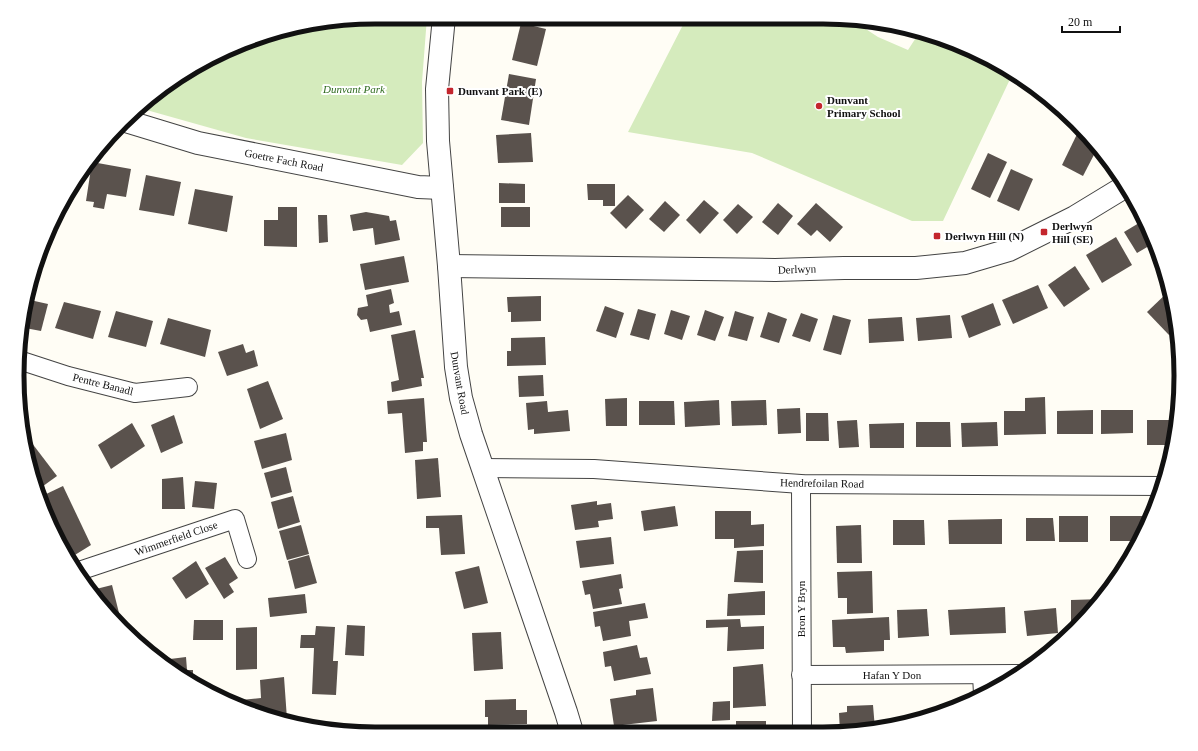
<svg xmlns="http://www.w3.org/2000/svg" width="1198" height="751" viewBox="0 0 1198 751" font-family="Georgia,serif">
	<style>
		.green { fill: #d5ebbd }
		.building { fill: #5a524d }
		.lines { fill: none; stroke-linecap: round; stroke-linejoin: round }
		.minor-casing { stroke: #444; stroke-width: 20 }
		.tertiary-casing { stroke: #444; stroke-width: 24 }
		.minor { stroke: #fff; stroke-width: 18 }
		.tertiary { stroke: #fff; stroke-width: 22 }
		.poi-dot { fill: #c4262e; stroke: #fff; stroke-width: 1.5 }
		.labels { text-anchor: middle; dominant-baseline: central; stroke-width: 4; stroke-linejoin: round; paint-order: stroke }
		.park-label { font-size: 11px; font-style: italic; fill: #2f6b1f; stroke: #fff }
		.poi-label { font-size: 11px; font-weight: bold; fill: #111; stroke: #fff; text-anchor: start }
		.street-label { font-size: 11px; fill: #111; stroke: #fff }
		.rim { fill: none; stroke: #111; stroke-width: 5 }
	</style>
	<rect width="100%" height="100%" fill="#fffdf5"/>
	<g class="green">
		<polygon points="376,17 427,17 422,82 423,143 402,165 246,138 143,109 176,78 260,36"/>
		<polygon points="686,19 819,20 827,26 844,20 852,20 878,37 908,50 919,33 959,44 1012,75 943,221 912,221 752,153 628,132"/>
	</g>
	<g class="building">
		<polygon points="521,23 546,29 537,66 512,60"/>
		<polygon points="509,74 536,79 529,125 501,120"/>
		<polygon points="1080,128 1092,139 1098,147 1083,176 1062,165"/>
		<polygon points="531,133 533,162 498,163 496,135"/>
		<polygon points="988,153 1007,162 990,198 971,189"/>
		<polygon points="92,162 131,169 126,197 107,194 104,209 93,207 94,202 86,201"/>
		<polygon points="1011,169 1033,179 1019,211 997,201"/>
		<polygon points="146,175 181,182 174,216 139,210"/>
		<polygon points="499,183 525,184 525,203 499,203"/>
		<polygon points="587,184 615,184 615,206 603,206 603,200 588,200"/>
		<polygon points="195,189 233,196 227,232 188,224"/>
		<polygon points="628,195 644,210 626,229 610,213"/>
		<polygon points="704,200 719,213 700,234 686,220"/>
		<polygon points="665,201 680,215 664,232 649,219"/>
		<polygon points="778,203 793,216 778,235 762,222"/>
		<polygon points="816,203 843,227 830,242 817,230 811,236 797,224"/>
		<polygon points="738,204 753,217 737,234 723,220"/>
		<polygon points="278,207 297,207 297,247 264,246 264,220 278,220"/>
		<rect x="501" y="207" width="29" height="20"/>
		<polygon points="366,212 389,216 390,221 396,220 400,240 375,245 373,228 353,231 350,215"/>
		<polygon points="318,215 327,215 328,242 319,243"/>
		<polygon points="1144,220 1154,243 1137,253 1124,232"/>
		<polygon points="1116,237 1132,265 1102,283 1086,255"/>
		<polygon points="404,256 409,282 365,290 360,264"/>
		<polygon points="1075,266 1090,289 1064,307 1048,285"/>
		<polygon points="1038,285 1048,308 1013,324 1002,300"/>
		<polygon points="391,289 394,303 389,305 390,313 399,311 402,325 370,332 367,319 361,320 357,315 358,308 368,306 366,295"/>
		<polygon points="1169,291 1178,327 1169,335 1147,312"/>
		<polygon points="541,296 541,321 511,322 511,312 508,312 507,297"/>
		<polygon points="30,300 48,304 41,331 25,328"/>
		<polygon points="64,302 101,311 93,339 55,328"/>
		<polygon points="993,303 1001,325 969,338 961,316"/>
		<polygon points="605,306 624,313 616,338 596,331"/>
		<polygon points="638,309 656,314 649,340 630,335"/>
		<polygon points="671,310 690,316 682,340 664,334"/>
		<polygon points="705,310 724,317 715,341 697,335"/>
		<polygon points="116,311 153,321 146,347 108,337"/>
		<polygon points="735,311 754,317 747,341 728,336"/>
		<polygon points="768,312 787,319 779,343 760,337"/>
		<polygon points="801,313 818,319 810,342 792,336"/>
		<polygon points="833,315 851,320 841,355 823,350"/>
		<polygon points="950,315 952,338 918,341 916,318"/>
		<polygon points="902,317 904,341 869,343 868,319"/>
		<polygon points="168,318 211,330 205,357 160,344"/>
		<polygon points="415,330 424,378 421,378 422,386 392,392 391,382 399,380 391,335"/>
		<polygon points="545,337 546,365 507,366 507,351 511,351 511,338"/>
		<polygon points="243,344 246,353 254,350 258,366 227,376 218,352"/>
		<polygon points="543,375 544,396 519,397 518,376"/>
		<polygon points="268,381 283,419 260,429 247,389"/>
		<polygon points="1045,397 1046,434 1004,435 1004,411 1025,411 1025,398"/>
		<polygon points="424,398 427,442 423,442 423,451 405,453 402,413 388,414 387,401"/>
		<polygon points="627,398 627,426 606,426 605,399"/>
		<polygon points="719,400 720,425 685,427 684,402"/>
		<polygon points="766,400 767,425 732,426 731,401"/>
		<polygon points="547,401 548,412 568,410 570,431 534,434 534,429 528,430 526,403"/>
		<polygon points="639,401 674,401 675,425 639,425"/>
		<polygon points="800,408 801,433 778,434 777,409"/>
		<polygon points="1093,410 1093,434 1057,434 1057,411"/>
		<polygon points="1101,410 1133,410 1133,433 1101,434"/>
		<polygon points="806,413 828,413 829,441 806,441"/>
		<polygon points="174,415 183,443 161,453 151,425"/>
		<polygon points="857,420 859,447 839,448 837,421"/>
		<polygon points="1147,420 1177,420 1173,445 1147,445"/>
		<polygon points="916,422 950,422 951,447 916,447"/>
		<polygon points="997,422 998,446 962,447 961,423"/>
		<polygon points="132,423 145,446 111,469 98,445"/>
		<polygon points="904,423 904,448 870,448 869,424"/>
		<polygon points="286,433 292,460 262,469 254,441"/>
		<polygon points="25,434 57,476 39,489 29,469"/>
		<polygon points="438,458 441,497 417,499 415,460"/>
		<polygon points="286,467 292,492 271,498 264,473"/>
		<polygon points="183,477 185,509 162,509 162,479"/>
		<polygon points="195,481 217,483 214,509 192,507"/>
		<polygon points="63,486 91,545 70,558 42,496"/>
		<polygon points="293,496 300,522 278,529 271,502"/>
		<polygon points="597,501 597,505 611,503 613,519 598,521 599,527 575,530 571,505"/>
		<polygon points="675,506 678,526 644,531 641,511"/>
		<polygon points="715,511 751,511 751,525 764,524 764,546 734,548 734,539 715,539"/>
		<polygon points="462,515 465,554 441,555 439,528 426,528 426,516"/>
		<rect x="1059" y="516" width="29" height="26"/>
		<polygon points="1110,516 1151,516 1144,534 1140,541 1110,541"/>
		<polygon points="1026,518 1053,518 1055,541 1026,541"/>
		<polygon points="1002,519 1002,544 949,544 948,520"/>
		<polygon points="893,520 924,520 925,545 893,545"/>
		<polygon points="301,525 309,554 287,560 279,531"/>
		<polygon points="861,525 862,563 837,563 836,526"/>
		<polygon points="611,537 614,564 580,568 576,541"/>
		<polygon points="763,550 763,583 734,582 737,551"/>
		<polygon points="309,555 317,583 295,589 288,561"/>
		<polygon points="225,557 238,578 229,584 234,592 224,599 205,568"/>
		<polygon points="196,561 209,584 186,599 172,578"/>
		<polygon points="479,566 488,603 464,609 455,572"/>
		<polygon points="872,571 873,613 847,614 847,598 838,598 837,572"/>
		<polygon points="621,574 623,588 619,589 622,604 593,609 590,594 585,595 582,581"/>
		<polygon points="112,585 121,621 92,590"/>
		<polygon points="765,591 765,615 727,616 728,594"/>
		<polygon points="305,594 307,613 270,617 268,598"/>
		<polygon points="1102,599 1077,626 1071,626 1071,600"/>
		<polygon points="645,603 648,618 629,621 631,636 603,641 600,626 595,627 593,612"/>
		<polygon points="1005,607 1006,633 950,635 948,610"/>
		<polygon points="1056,608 1058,633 1027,636 1024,611"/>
		<polygon points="927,609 929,636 898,638 897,610"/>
		<polygon points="889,617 890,640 884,640 884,651 846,653 845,647 833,647 832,620"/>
		<polygon points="740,619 741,627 764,626 764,649 727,651 728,627 706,628 706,620"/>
		<polygon points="194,620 223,620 223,640 193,640"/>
		<polygon points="347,625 365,626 364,656 345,655"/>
		<polygon points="316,626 335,627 333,661 338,661 336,695 312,694 314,648 300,648 301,635 315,635"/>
		<polygon points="257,627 257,669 236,670 236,628"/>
		<polygon points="501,632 503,669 474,671 472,633"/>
		<polygon points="637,645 640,658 647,657 651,674 614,681 611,666 605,667 603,652"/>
		<polygon points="186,657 187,670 193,670 193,681 162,662 162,660"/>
		<polygon points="763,664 766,706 733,708 733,667"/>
		<polygon points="284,677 287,719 242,708 241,700 261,698 260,680"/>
		<polygon points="653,688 657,721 614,726 610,699 636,695 636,690"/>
		<polygon points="516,699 516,710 527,710 527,724 488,725 488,717 485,717 485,700"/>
		<polygon points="730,701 730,720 712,721 713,702"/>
		<polygon points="873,705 875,729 840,733 839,713 847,712 847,706"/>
		<rect x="736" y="721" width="30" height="12"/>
	</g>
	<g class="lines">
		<defs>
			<g id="minor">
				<polyline points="19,360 68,376 135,393 188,387"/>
				<polyline points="482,468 594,469 801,484 1162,486"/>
				<polyline points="801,484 802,733"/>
				<polyline points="76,572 235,519 247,559"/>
				<polyline points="801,675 1018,674"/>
				<polyline points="982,675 983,694"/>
			</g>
			<g id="tertiary">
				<polyline points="444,17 437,89 438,141 449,266 456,367 461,398 471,434 566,712 572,732"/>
				<polyline points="129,122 198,143 418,187 442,188"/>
				<polyline points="449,266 775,270 844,268 916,268 965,263 1009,250 1075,217 1126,186"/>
			</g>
		</defs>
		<use href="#minor" class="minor-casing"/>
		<use href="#tertiary" class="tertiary-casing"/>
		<use href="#minor" class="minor"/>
		<use href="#tertiary" class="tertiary"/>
	</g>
	<g class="poi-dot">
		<rect x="446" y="87" width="8" height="8" rx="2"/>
		<circle cx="819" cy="106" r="4"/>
		<rect x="1040" y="228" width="8" height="8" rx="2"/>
		<rect x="933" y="232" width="8" height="8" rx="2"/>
	</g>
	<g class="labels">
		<g class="park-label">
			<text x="354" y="89">Dunvant Park</text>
		</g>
		<g class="poi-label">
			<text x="458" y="91">Dunvant Park (E)</text>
			<text x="827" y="100">Dunvant<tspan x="827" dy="13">Primary School</tspan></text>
			<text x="1052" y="226">Derlwyn<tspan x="1052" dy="13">Hill (SE)</tspan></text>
			<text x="945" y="236">Derlwyn Hill (N)</text>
		</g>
		<g class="street-label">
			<text transform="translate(284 160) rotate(11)">Goetre Fach Road</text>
			<text transform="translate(797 269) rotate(-2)">Derlwyn</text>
			<text transform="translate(460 383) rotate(80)">Dunvant Road</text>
			<text transform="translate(103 384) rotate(14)">Pentre Banadl</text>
			<text transform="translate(822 483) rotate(1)">Hendrefoilan Road</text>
			<text transform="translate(176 538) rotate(-19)">Wimmerfield Close</text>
			<text transform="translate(801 609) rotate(-90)">Bron Y Bryn</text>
			<text x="892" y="675">Hafan Y Don</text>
		</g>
	</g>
	<path d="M0 0H1198V751H0ZM375 24H823A351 351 0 0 1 1174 375V376A351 351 0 0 1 823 727H375A351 351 0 0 1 24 376V375A351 351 0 0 1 375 24Z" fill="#fff" fill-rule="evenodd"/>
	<path class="rim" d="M375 24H823A351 351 0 0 1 1174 375V376A351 351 0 0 1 823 727H375A351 351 0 0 1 24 376V375A351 351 0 0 1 375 24Z"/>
	<path d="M1062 26v6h58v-6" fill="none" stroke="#111111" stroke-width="2"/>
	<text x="1068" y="26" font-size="12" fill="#111111" stroke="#ffffff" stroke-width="3" paint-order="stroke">20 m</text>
</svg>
